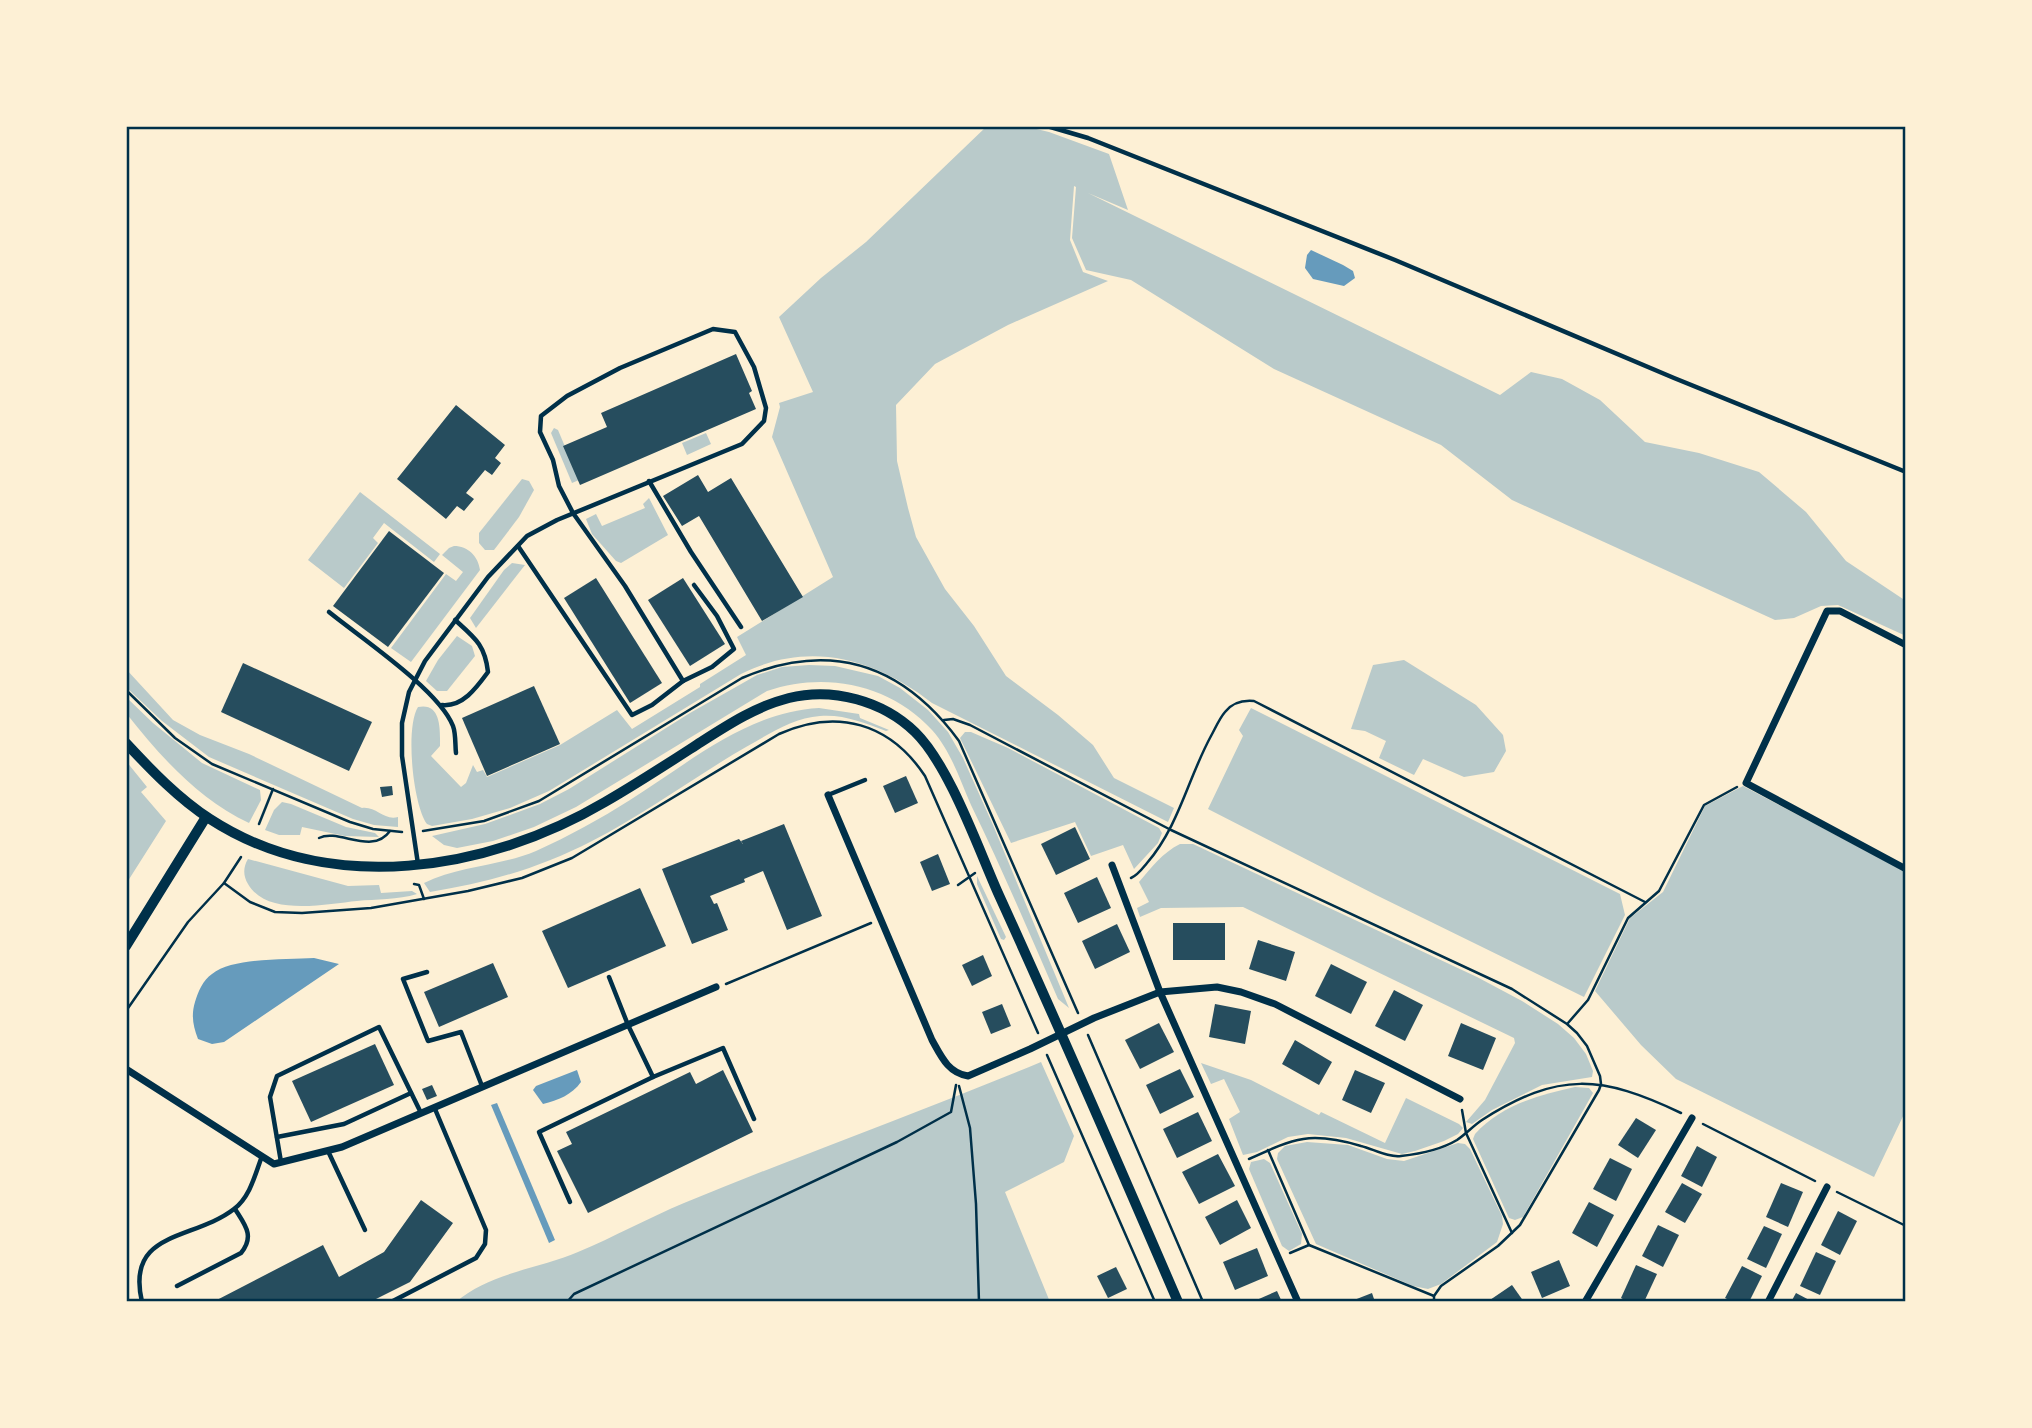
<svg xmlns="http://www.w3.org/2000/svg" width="2032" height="1428" viewBox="0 0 2032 1428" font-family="Signika,sans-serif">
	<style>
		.green { fill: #b9caca }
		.water { fill: #669bbc }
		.building { fill: #264d5e }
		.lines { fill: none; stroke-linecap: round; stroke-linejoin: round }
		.path { stroke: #003049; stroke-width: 2.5 }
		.service { stroke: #003049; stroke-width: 4.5 }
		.minor { stroke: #003049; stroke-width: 7 }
		.tertiary { stroke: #003049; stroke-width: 10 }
		.neatline { fill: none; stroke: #003049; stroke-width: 2.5 }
	</style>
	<rect width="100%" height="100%" fill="#fdf0d5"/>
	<g class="green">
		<path d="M987,126H1024L1049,132L1109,154L1128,210L1088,193L1500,395L1531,372L1562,379L1600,400L1645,442L1699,453L1759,472L1806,512L1846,561L1906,601V636L1838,605L1821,606L1794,618L1775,620L1512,500L1441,445L1274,369L1131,280L1086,270L1072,238L1076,187L1074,186L1070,240L1083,272L1108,281L1008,325L935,364L896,405L897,461L908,508L916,537L945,589L974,626L1006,676L1058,715L1093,745L1114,778L1174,808L1168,822L932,703C874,658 809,640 741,674L549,791L510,808L472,819L432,826L427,824C413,805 405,728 418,707C442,702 440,731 440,746L431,756L461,787L466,783L473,765L477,772L483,770L487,777L560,745L617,710L632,729L700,687V684L746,655L737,637L833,577L772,437L780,407L779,403L813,392L779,317L821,278L866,242Z"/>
		<polygon points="554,428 558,430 579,480 572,483 551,433"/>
		<polygon points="706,433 711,444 687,455 682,443"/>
		<polygon points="522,479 529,481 534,490 519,517 494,550 485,550 479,543 479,533"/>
		<polygon points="360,492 440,554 434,562 384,523 373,538 378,543 344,588 308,560"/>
		<polygon points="649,498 668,535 621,563 616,561 592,534 586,519 596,514 602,526 645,508 643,504"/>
		<path d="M454,546C468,546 478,556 480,570L411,662L391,648L446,574L456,581L463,572L442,555L449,548Z"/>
		<polygon points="512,563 525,565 476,628 470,618 504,570"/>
		<polygon points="457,636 472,646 475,656 447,691 437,691 426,681 438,660"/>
		<polygon points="1404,660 1476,705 1503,735 1506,751 1494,772 1464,777 1423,759 1414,775 1379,758 1386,741 1365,731 1351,729 1373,665"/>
		<path d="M809,665L835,666L878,676L900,688L928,710L948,732L963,758L993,825L1069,1008L1058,999C1030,934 1002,869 971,805C960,780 951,751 932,730C890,684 825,671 767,691L576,807L534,827L493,841L457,848L444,845L432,836L485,824L540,804L569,789L690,713L757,675L782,667Z"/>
		<path d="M126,669L173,720L200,735L249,754L362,808C376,806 384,821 398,817V827L374,825L353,819L209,757L162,721L126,687Z"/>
		<path d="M126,697L153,723L202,763L260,790L261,800L249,823C198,799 160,756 126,713Z"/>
		<path d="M819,708L859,714L860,718L889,730L886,731C865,723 843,714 820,716C793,718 769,734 746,747C694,777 645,814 592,841C540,868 487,883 430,892L424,883C459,866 501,866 536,851C569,836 600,819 630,800C689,763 747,712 819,708Z"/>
		<polygon points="1251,708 1620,894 1625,915 1584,997 1376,895 1208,809 1243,736 1239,730"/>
		<polygon points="965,732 971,732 1008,748 1159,828 1162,833 1158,843 1134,869 1123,845 1091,856 1075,822 1011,843 960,738"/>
		<polygon points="126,761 147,787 141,792 166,821 126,884"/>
		<polygon points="1743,786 1906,872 1906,1110 1874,1177 1676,1079 1641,1045 1595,991 1630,918 1663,892 1705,806"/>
		<polygon points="282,802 291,804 346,827 375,833 379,837 345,836 302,827 300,835 279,835 265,830 274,810"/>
		<path d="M1180,844H1193L1261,876L1477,977L1522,1001L1558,1024L1574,1038L1586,1054L1593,1071L1592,1077L1542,1085L1492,1110L1472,1124L1466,1122L1485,1100L1515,1043L1514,1038L1243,907L1161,908L1140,917L1137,908L1149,902L1139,882C1152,867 1162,853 1180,844Z"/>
		<path d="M248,859L348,886L379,885L381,893L412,891L417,894C398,900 376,899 357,901C326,904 267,917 248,884C243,876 243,867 248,859Z"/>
		<polygon points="977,876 1006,937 1004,940 1001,939 977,884"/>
		<path d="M1041,1062L1074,1136L1064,1162L1005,1192L1050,1302H456C489,1273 538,1269 578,1252C614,1237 648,1218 684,1203C803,1154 923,1111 1041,1062Z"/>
		<polygon points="1201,1063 1251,1080 1319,1115 1321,1112 1385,1143 1406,1098 1459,1124 1463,1128 1458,1134 1444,1141 1415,1151 1402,1154 1346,1138 1308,1134 1288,1137 1257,1152 1243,1155 1229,1119 1240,1112 1224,1079 1211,1084"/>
		<path d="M1575,1087L1589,1088L1593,1093L1523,1217L1515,1220L1509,1218L1473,1139L1475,1134C1501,1105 1539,1095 1575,1087Z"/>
		<polygon points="1307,1142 1348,1145 1387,1159 1404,1161 1458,1143 1465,1144 1470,1149 1502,1216 1503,1224 1497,1242 1441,1284 1428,1289 1413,1286 1316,1244 1277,1159 1278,1153 1285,1146"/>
		<polygon points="1264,1159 1270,1163 1302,1234 1301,1244 1289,1251 1282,1246 1249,1169 1251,1162"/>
	</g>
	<g class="water">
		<polygon points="1311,250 1343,265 1353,271 1355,278 1344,286 1313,279 1305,268 1307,255"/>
		<path d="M314,958L339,964L224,1042L212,1044L198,1039C193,1026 191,1015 195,1002C198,992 203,980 212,974C233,957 287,960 314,958Z"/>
		<path d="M577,1070L581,1082C572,1095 558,1100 543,1104L533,1090L536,1086Z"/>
		<polygon points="497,1103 555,1240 549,1243 491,1105"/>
	</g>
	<g class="building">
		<polygon points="736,354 752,391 749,393 756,409 580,485 563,446 607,427 601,413"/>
		<polygon points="456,405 505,445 495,458 501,463 492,475 485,470 466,493 474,499 464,511 457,506 446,519 397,479"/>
		<polygon points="698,475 708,492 731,478 803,597 762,621 699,516 682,526 663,496"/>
		<polygon points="389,531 444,573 388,647 333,606"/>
		<polygon points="596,578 662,683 630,703 564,598"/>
		<polygon points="683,578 725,644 690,666 648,600"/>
		<polygon points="243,663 372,722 349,771 221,712"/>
		<polygon points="534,686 560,744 487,776 462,718"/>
		<polygon points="906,776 918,803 895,813 883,786"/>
		<polygon points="392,786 393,795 382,797 380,787"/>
		<polygon points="784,824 822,916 787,930 763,871 744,879 745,882 710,896 714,904 717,903 728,930 692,944 662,869 739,839 743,844 741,841"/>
		<polygon points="1075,827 1090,859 1056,875 1041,844"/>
		<polygon points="938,854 950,884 932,891 920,862"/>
		<polygon points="1097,877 1111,908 1078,923 1064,893"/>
		<polygon points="640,888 666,946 568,988 542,931"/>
		<rect x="1173" y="923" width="52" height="37"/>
		<polygon points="1117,924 1130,952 1095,969 1082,941"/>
		<polygon points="1258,940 1295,952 1286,981 1249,969"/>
		<polygon points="983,955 992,976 972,986 962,965"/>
		<polygon points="493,963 508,997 439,1027 424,992"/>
		<polygon points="1331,964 1367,982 1351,1014 1315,996"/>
		<polygon points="1394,990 1423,1005 1405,1041 1375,1026"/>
		<polygon points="1002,1004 1011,1026 991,1034 982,1012"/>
		<polygon points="1215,1004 1251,1011 1245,1044 1209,1037"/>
		<polygon points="1159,1023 1174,1052 1140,1069 1125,1040"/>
		<polygon points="1461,1023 1496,1038 1483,1070 1448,1056"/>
		<polygon points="1295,1040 1332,1062 1319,1085 1282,1064"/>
		<polygon points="375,1044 394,1085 311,1122 292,1081"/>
		<polygon points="1180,1069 1194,1097 1160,1114 1146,1085"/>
		<polygon points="723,1070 753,1132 588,1213 557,1151 572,1144 566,1132 690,1072 696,1084"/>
		<polygon points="1355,1070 1385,1083 1371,1113 1342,1100"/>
		<polygon points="432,1085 437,1096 427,1100 422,1089"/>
		<polygon points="1198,1112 1212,1141 1177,1158 1163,1129"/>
		<polygon points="1636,1118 1656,1130 1638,1158 1618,1145"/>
		<polygon points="1697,1146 1717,1157 1702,1187 1681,1176"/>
		<polygon points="1218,1154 1235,1186 1199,1204 1182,1172"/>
		<polygon points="1610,1158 1632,1169 1616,1201 1593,1189"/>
		<polygon points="1682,1183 1702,1194 1685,1223 1665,1212"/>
		<polygon points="1781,1183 1803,1192 1788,1227 1766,1217"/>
		<polygon points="421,1200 453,1223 410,1282 370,1302 213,1302 323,1245 339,1277 384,1252"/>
		<polygon points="1237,1200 1251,1228 1220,1245 1205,1217"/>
		<polygon points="1589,1202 1614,1215 1597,1247 1572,1233"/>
		<polygon points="1838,1211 1857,1221 1840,1255 1821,1245"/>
		<polygon points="1658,1225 1679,1235 1663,1267 1642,1256"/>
		<polygon points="1764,1226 1782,1234 1766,1268 1747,1259"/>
		<polygon points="1257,1248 1268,1276 1235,1290 1223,1262"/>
		<polygon points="1816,1252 1836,1261 1820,1295 1800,1286"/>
		<polygon points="1559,1260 1570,1286 1542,1298 1531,1272"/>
		<polygon points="1636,1265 1657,1274 1644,1302 1628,1302 1621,1298"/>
		<polygon points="1742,1266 1762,1276 1749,1302 1733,1302 1725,1298"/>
		<polygon points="1116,1267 1127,1289 1108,1298 1097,1276"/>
		<polygon points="1512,1285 1524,1302 1487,1302"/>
		<polygon points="1277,1291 1282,1302 1252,1302"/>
		<polygon points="1372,1293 1375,1302 1349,1302"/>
		<polygon points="1796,1293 1813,1302 1791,1302"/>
	</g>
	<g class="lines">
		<g class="path">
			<polyline points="126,690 175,738 212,764 350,822 373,829 402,832"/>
			<polyline points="944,720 953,719 970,725 1171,830 1512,989 1567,1024 1577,1033 1587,1046 1600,1076 1601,1084 1599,1090 1520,1225 1498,1246 1441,1286 1434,1296 1434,1302"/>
			<polyline points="259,824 273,789"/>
			<path d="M423,831L484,821L539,801L742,678C831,640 903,665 959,741L1078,1013"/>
			<path d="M319,838C339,828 372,856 390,831"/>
			<path d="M1131,878C1138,875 1142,869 1147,863C1179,826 1188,778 1211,736C1215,729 1219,719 1225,712C1232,703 1243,700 1254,701L1645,902"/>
			<path d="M224,883L250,902L275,912L302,913L371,908L468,891L522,878L572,858L779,734C837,708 890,723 925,776L1038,1033"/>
			<polyline points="414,884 419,885 424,899"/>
			<polyline points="958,885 975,873"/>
			<polyline points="726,984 871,923"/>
			<polyline points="126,1011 188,922 224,883 241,857"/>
			<polyline points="1568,1023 1588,1000 1628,918 1659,891 1704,805 1737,787"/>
			<polyline points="1088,1035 1203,1302"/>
			<polyline points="1047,1055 1155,1302"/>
			<polyline points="959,1086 970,1128 976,1204 979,1302"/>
			<polyline points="1462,1110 1466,1133 1512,1233"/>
			<polyline points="1703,1124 1815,1181"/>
			<polyline points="1268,1150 1309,1245 1434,1296"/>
			<path d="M1249,1159C1295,1138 1310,1131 1361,1146C1373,1149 1389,1158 1401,1156C1419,1154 1442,1149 1457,1140C1466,1134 1473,1126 1482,1120C1559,1071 1601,1075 1681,1113"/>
			<polyline points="1837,1192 1906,1226"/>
			<polyline points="1290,1253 1309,1245"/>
			<polyline points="567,1302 574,1294 897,1142 951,1112 956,1085"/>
		</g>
		<g class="service">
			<polyline points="1047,126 1088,138 1395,260 1674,378 1906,472"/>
			<polyline points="649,481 691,552 741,627"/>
			<polyline points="518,546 632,715 652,705 683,681 712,667 734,649 717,616 694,585"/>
			<path d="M329,612C361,638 439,690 453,726C456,734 455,745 456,753"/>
			<path d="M442,705C463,707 477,687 488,672C485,645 475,638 455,620"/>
			<polyline points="828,795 865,780"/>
			<polyline points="418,864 402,756 402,723 409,692 425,661 488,577 527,536 557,520 742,444 764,421 766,408 754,367 735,332 713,329 620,368 567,396 541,416 540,432 553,460 559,486 573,513 625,586 683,681"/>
			<polyline points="427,972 403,979 428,1041 461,1032 482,1086"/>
			<polyline points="609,977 628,1025 653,1077 723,1048 754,1119"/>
			<polyline points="277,1137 344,1124 411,1093"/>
			<polyline points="328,1151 365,1230"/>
			<polyline points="281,1162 270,1097 277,1076 379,1027 421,1113"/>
			<polyline points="570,1202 539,1132 653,1077"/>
			<path d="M177,1286L241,1253C255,1236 245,1225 235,1209"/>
			<path d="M142,1302C125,1230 193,1241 234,1209C250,1197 255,1175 262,1156"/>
			<polyline points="391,1302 476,1258 485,1244 486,1230 435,1109"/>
		</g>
		<g class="minor">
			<polyline points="1906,645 1840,611 1827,611 1746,783 1906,869"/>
			<path d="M828,795L932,1040C941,1056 948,1073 968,1076L1030,1049L1094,1018L1160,992L1217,987L1241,992L1275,1004L1460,1099"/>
			<polyline points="1112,865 1160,992 1298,1302"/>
			<polyline points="126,1069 274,1164 342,1147 716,987"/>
			<polyline points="1585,1302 1692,1118"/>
			<polyline points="1768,1302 1827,1187"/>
		</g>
		<g class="tertiary">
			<path d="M126,743C151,770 179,799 210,819C330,897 488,871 605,802C638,783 670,762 701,742C729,724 757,706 789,698C833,687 883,701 915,732C949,765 978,848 998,893C1060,1029 1119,1165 1178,1302"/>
			<polyline points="126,946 206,817"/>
		</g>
	</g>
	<rect width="2032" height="1428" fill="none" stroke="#fdf0d5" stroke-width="256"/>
	<rect x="128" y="128" width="1776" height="1172" class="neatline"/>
</svg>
